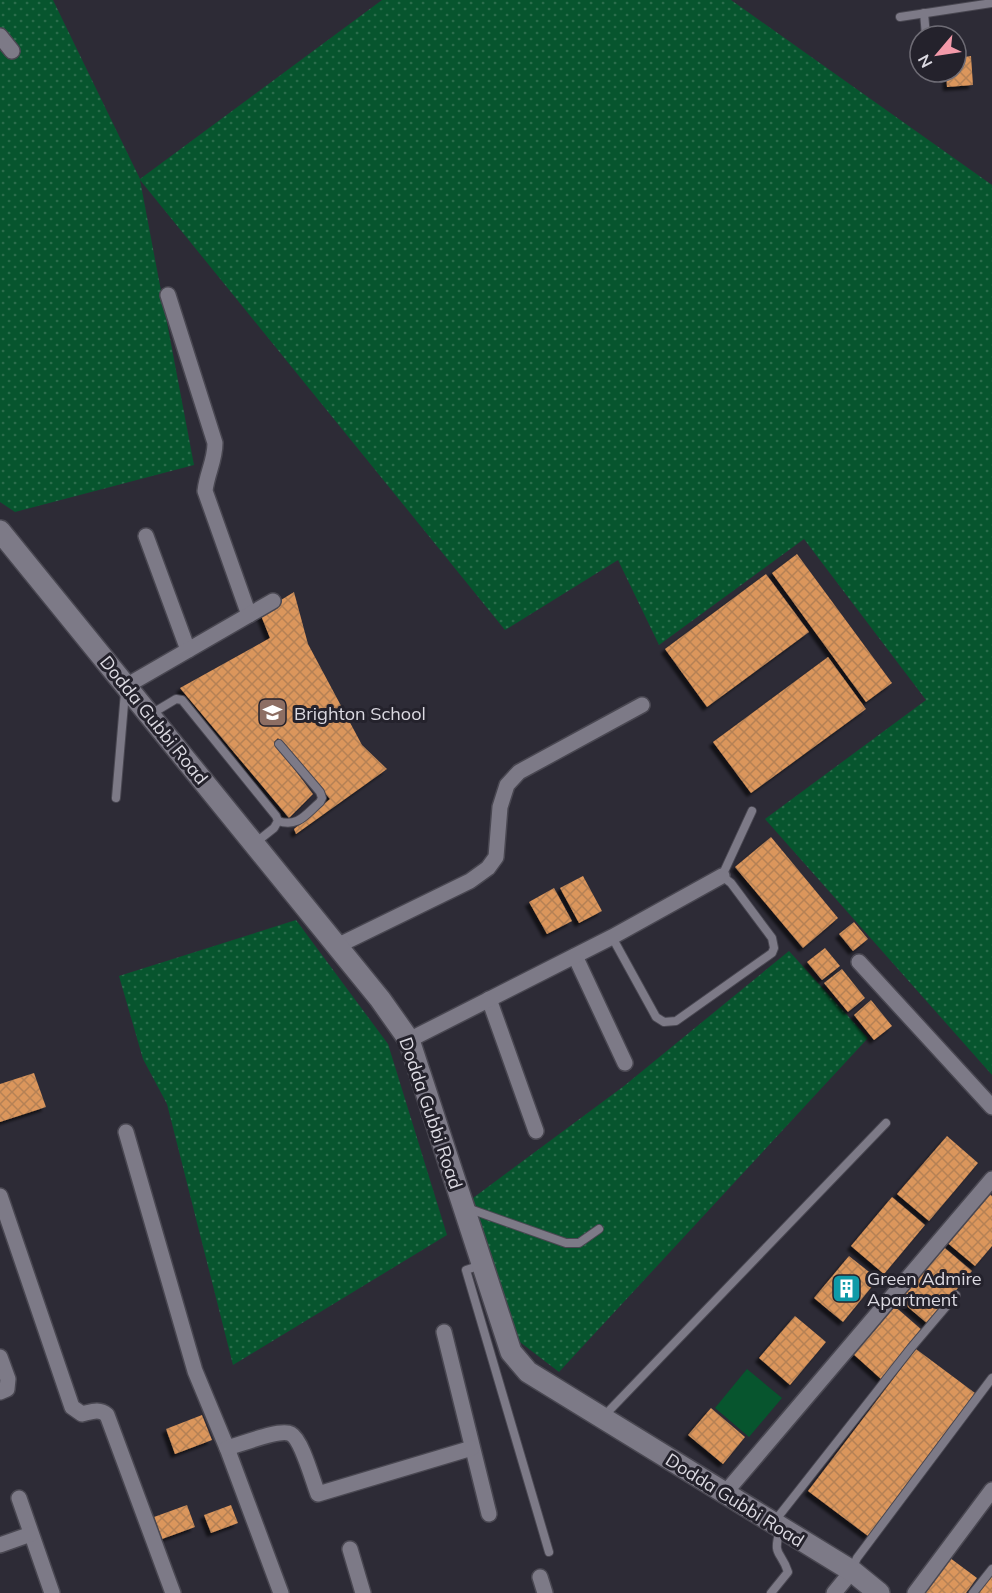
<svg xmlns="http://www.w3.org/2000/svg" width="992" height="1593" viewBox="0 0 992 1593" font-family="Mulish,sans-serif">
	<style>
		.grass { fill: url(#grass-dots) }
		.pitch { fill: #07552e }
		.building { fill: url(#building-cross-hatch); filter: url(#shadow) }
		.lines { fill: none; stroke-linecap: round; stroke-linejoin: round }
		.lane-casing { stroke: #494751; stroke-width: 10 }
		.street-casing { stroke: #494751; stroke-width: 18 }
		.secondary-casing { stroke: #494751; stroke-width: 24 }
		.lane { stroke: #7d7a87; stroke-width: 8 }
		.street { stroke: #7d7a87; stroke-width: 15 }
		.secondary { stroke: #7d7a87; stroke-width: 21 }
		.labels { text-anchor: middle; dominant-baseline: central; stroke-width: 6; stroke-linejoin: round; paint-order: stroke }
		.poi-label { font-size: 18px; fill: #dcdae2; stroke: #24222c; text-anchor: start }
		.street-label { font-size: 18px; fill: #dcdae2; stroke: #24222c }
	</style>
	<defs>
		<pattern id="grass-dots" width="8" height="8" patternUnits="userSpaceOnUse" patternTransform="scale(1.5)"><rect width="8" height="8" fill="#07552e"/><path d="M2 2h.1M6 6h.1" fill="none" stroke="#2b6d4c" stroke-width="1.8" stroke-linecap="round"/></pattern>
		<pattern id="building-cross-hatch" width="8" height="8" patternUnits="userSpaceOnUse" patternTransform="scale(1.5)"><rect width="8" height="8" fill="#db965b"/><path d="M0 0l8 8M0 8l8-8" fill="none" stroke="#b58155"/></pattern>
		<filter id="shadow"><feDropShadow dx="-4" dy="4" stdDeviation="1.5" flood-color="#0009"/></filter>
	</defs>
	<rect width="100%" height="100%" fill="#2d2b36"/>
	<g class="grass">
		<polygon points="0,0 53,0 140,179 382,0 731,0 992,185 992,1075 765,819 926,700 804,539 659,645 618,560 505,630 140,180 194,465 15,512 0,502"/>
		<polygon points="296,920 388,1044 447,1235 233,1365 167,1104 143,1059 119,976"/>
		<polygon points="789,951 868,1038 559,1372 512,1336 473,1198 624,1086"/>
	</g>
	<polygon class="pitch" points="747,1369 782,1398 749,1437 715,1408"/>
	<g class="building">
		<polygon points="971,56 973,85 947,87 946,72 956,72 956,58"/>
		<polygon points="797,554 892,683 866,702 772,573"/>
		<polygon points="766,574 809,632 707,707 665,649"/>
		<polygon points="294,592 308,644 362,745 387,769 296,834 294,829 330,799 278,738 274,742 313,794 289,818 180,688 270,638 260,613"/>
		<polygon points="828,657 866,709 751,793 713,742"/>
		<polygon points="771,837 838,918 803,948 735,867"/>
		<polygon points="583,876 602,911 579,923 560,888"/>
		<polygon points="554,888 572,921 547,934 529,902"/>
		<polygon points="854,922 868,939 853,951 839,934"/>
		<polygon points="825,948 840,966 822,980 807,962"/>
		<polygon points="842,969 865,998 848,1012 824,983"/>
		<polygon points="871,1000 892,1026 874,1040 854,1015"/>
		<polygon points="34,1073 46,1107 0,1122 0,1084"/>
		<polygon points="947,1136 978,1163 929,1221 897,1194"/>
		<polygon points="986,1191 992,1196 992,1246 975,1266 944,1240"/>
		<polygon points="892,1197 925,1225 884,1274 851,1246"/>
		<polygon points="940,1244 972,1271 928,1324 896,1297"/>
		<polygon points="849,1256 878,1279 843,1322 814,1298"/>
		<polygon points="892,1304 922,1330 881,1379 851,1352"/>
		<polygon points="795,1316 826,1342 790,1385 759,1358"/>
		<polygon points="916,1349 975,1393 868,1536 808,1491"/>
		<polygon points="711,1408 745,1437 723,1464 688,1435"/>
		<polygon points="202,1415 212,1440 175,1454 166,1429"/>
		<polygon points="187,1505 195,1527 162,1539 154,1517"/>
		<polygon points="231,1505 238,1523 211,1533 204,1515"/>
		<polygon points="946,1555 977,1578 966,1593 917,1593"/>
		<polygon points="992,1576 992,1593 978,1593"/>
	</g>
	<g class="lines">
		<defs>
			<g id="lane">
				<polyline points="924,13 926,36"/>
				<polyline points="900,17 992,3"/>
				<polyline points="151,714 176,699 182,700 276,816 278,821 274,828 255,843"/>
				<polyline points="116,798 125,692"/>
				<path d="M278,821C298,828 306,814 320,802L322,798L320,792L279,744"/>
				<polyline points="612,937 656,1017 664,1022 676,1021 772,953 774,948 772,938 731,883 722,876 752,811"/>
				<polyline points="467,1208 566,1243 579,1243 599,1229"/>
				<polyline points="481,1265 466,1270 549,1552"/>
				<polyline points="604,1416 886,1123"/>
				<polyline points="774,1522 911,1348 956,1295"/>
				<polyline points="852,1569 857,1558 992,1378"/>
				<path d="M771,1593L788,1572C781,1550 772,1557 780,1530"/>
				<polyline points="973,1593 992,1569"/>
			</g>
			<g id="street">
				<polyline points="0,36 12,51"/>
				<path d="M168,295L215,443C215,461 207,473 205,491L249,615"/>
				<polyline points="146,536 188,650"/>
				<polyline points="126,686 273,601"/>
				<polyline points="337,946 470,881 488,868 496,857 500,807 507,785 519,772 642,705"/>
				<polyline points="575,956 625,1063"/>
				<polyline points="859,962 992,1107"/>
				<polyline points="489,999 536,1131"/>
				<polyline points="409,1040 612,937 722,876"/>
				<polyline points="126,1132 195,1371 227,1448 281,1593"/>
				<path d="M0,1196L72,1407L82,1414C91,1412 99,1408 107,1415L173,1593"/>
				<polyline points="444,1332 489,1514"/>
				<polyline points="0,1357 8,1379 7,1389 0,1392"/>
				<path d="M227,1448C240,1445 280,1428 291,1434C302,1440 313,1482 318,1494L472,1448"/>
				<polyline points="725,1493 992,1179"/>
				<polyline points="19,1498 52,1593"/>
				<polyline points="0,1545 31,1534"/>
				<polyline points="350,1549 363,1593"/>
				<polyline points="540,1577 545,1593"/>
				<polyline points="834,1593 852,1571"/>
				<polyline points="915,1593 992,1490"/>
			</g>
			<polyline id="secondary" points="0,531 380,999 409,1040 511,1352 528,1372 852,1571 879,1593"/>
		</defs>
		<use href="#lane" class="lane-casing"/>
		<use href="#street" class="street-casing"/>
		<use href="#secondary" class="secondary-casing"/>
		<use href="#lane" class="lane"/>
		<use href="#street" class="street"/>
		<use href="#secondary" class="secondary"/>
	</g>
	<defs>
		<symbol id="school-square" viewBox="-11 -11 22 22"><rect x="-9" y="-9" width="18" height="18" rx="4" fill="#8d6e63" stroke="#24222c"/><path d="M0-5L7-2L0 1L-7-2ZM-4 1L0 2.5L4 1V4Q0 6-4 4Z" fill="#fff"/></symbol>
		<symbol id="building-square" viewBox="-11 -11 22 22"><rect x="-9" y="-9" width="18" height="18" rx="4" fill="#0f9aa8" stroke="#24222c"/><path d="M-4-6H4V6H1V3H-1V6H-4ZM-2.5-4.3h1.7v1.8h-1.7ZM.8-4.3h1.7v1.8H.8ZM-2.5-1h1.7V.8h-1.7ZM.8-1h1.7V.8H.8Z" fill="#fff"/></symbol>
	</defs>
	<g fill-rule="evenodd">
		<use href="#school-square" x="256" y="696" width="33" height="33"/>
		<use href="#building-square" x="830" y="1272" width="33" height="33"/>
	</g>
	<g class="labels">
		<g class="poi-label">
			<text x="294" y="713">Brighton School</text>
			<text x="867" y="1278">Green Admire<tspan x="867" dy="21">Apartment</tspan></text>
		</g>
		<g class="street-label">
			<text transform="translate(154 720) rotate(51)">Dodda Gubbi Road</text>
			<text transform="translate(431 1113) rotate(71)">Dodda Gubbi Road</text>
			<text transform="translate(735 1500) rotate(32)">Dodda Gubbi Road</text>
		</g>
	</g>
	<g transform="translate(938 54) rotate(241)"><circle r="28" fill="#24222c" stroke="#6e6c75" stroke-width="1.5"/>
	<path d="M0-4.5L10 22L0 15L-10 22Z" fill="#f39aaa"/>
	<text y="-9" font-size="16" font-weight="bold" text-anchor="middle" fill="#dcdae2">N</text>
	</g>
</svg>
